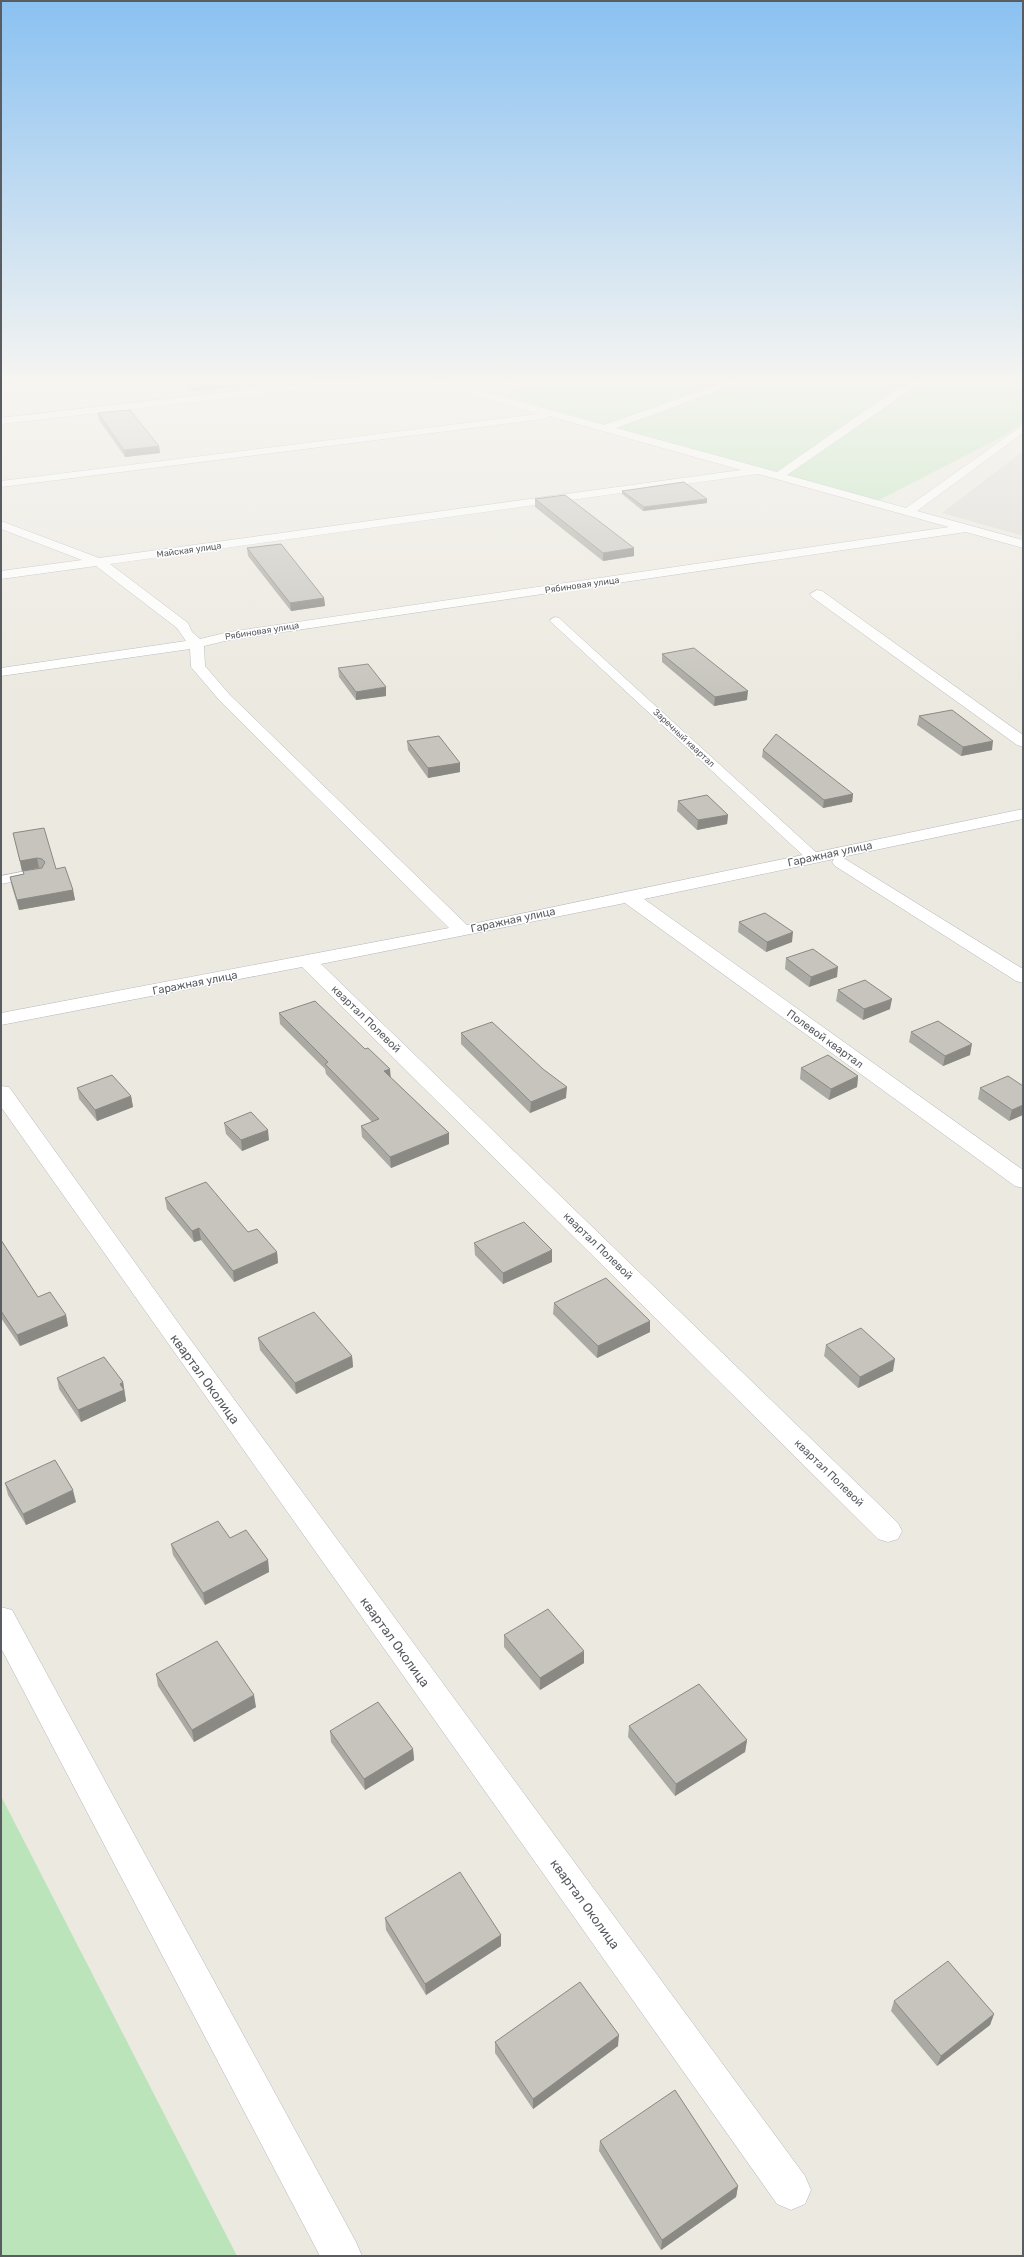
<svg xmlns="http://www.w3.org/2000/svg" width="1024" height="2257" viewBox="0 0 1024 2257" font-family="Rubik,sans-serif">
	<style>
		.industrial { fill: #dddad4 }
		.green { fill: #bce4bb }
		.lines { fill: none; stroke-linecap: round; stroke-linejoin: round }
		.lane-casing { stroke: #b3b6bb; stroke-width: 1 }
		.street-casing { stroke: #b3b6bb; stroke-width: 1 }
		.lane { fill: #fff; fill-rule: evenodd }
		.street { fill: #fff; fill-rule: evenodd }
		.wall { fill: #aaa9a3 }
		.shaded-wall { fill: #8b8984 }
		.building { fill: #c6c4bd; stroke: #8b8984 }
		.labels { text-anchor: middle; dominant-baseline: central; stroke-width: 3; stroke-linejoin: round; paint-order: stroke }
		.far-street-label { font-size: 9px; fill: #595c61; stroke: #fff }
		.street-label { font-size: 11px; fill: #595c61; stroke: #fff }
		.near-street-label { font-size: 13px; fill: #595c61; stroke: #fff }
	</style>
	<rect width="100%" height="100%" fill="#ece9e0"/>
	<polygon class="industrial" points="1023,451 1023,536 942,513"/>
	<g class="green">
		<polygon points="544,379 1023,379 1023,422 1004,436 875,502 505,396"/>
		<polygon points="1,1796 237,2256 1,2256"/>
	</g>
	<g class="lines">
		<defs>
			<g id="lane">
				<polygon points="555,617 559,618 818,854 819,857 818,860 808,860 551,622 550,620"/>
				<polygon points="31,870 38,874 36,877 1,884 1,876"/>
			</g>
			<g id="street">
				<polygon points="341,379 374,379 369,382 1,424 1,418"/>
				<path d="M420,379H437L604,425L735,379H750L616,428L777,472L892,392L914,379H926L787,475L906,508L1023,425V433L917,511L1023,540V548L966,532L229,640L204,646L205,666L230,695L467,925L1023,809V819L842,857L1023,969V983L1016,981L835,866L832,862L834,859L644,899L1023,1170V1188L1015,1186L625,903L321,964L898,1523L902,1531L898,1539L888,1542L878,1539L302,967L1,1025V1013L449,928L220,701L191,667L190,649L1,676V668L186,641L177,628L96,566L1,579V571L82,560L1,529V521L99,558L741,470L549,416L544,419L1,487V481L539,414ZM758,474L949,527L229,632L200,639L192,632L188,623L110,564Z"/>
				<polygon points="817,590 822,591 1023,735 1023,747 1017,745 812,597 810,594"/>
				<polygon points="1,1086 9,1087 187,1335 805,2176 811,2190 805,2204 791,2210 777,2204 1,1107"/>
				<polygon points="1,1607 12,1610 356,2242 362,2256 320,2256 1,1648"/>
			</g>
		</defs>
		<use href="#lane" class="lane-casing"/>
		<use href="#street" class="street-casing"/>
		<use href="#lane" class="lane"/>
		<use href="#street" class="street"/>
	</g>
	<g class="wall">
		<polygon points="183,379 267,379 267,384 192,391"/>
		<polygon points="98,413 159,446 160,453 125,457 99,420"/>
		<polygon points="622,491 707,503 643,511 622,494"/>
		<polygon points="535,499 634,548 634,556 603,561 535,507"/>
		<polygon points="247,548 324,598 325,606 291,611 248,556"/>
		<polygon points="662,654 747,700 714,706 662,662"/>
		<polygon points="338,668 386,696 356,700 339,677"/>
		<polygon points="919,716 992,750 961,756 917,725"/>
		<polygon points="407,741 460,763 460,772 428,778 408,750"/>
		<polygon points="763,750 853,794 852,802 823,808 762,757"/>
		<polygon points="678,801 728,815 727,824 697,830 677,811"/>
		<polygon points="13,833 56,869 73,890 75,900 19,910 12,887 10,877 24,874 41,868 39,868 22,871"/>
		<polygon points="739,922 792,942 766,952 738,932"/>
		<polygon points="786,958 837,977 809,987 785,969"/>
		<polygon points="838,990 890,1009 863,1020 836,1001"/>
		<polygon points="279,1013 390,1077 449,1133 449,1144 391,1168 362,1137 361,1126 372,1122 326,1074 325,1069 280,1024"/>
		<polygon points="911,1032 970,1055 943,1066 909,1042"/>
		<polygon points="461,1033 566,1098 530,1113 461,1044"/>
		<polygon points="801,1068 858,1076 857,1087 829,1100 800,1079"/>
		<polygon points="1023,1086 1009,1121 978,1099 980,1088"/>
		<polygon points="77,1088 131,1096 133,1107 97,1121 79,1099"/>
		<polygon points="224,1123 269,1140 242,1151 226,1134"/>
		<polygon points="165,1198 248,1232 277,1252 278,1263 234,1282 201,1240 194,1242 167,1209"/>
		<polygon points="1,1240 38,1297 66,1315 68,1326 20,1346 1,1318"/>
		<polygon points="474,1243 552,1250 552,1262 503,1284 475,1255"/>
		<polygon points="554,1303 650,1332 597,1358 553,1314"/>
		<polygon points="258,1338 352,1356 353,1367 296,1394 260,1350"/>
		<polygon points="826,1345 893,1371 858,1388 824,1356"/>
		<polygon points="57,1378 123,1382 126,1401 81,1422 59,1389"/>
		<polygon points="5,1483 76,1502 26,1525 8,1495"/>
		<polygon points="230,1538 268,1560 269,1572 205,1605 173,1555 171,1544"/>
		<polygon points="504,1635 584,1663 540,1690 504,1647"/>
		<polygon points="156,1674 256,1707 194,1742 158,1686"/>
		<polygon points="629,1726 747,1740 745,1752 675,1796 628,1737"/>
		<polygon points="330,1731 413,1749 414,1760 365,1790 331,1742"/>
		<polygon points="385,1918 501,1935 501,1946 426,1995 386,1930"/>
		<polygon points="894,2001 994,2014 990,2025 937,2066 891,2011"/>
		<polygon points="495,2042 618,2046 533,2109 495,2053"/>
		<polygon points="600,2141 738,2186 736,2197 661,2250 599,2151"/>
	</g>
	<g class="shaded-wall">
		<polygon points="246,379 267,379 267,384 192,391 192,384"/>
		<polygon points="159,446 160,453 125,457 124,450"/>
		<polygon points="707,499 707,503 643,511 644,507"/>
		<polygon points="634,548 634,556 603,561 603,553"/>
		<polygon points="324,598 325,606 291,611 290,603"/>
		<polygon points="386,687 386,696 356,700 356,692"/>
		<polygon points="748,691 747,700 714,706 715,697"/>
		<polygon points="993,741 992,750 961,756 963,747"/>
		<polygon points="460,763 460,772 428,778 428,768"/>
		<polygon points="853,794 852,802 823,808 824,800"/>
		<polygon points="728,815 727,824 697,830 698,820"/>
		<polygon points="37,858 39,868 22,871 20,861"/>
		<polygon points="73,890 75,900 19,910 17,900"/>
		<polygon points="793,932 792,942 766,952 767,942"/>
		<polygon points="838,967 837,977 809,987 811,977"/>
		<polygon points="892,999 890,1009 863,1020 864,1009"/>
		<polygon points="972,1044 970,1055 943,1066 945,1056"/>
		<polygon points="390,1069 391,1080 384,1071"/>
		<polygon points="858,1076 857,1087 829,1100 831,1089"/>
		<polygon points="567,1087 566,1098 530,1113 531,1102"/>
		<polygon points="131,1096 133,1107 97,1121 95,1110"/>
		<polygon points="1023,1105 1023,1115 1009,1121 1012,1110"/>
		<polygon points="268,1130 269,1140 242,1151 241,1140"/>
		<polygon points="449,1133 449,1144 391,1168 390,1157"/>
		<polygon points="199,1228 201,1240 194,1242 192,1231"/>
		<polygon points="552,1250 552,1262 503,1284 503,1273"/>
		<polygon points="277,1252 278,1263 234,1282 233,1271"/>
		<polygon points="66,1315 68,1326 20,1346 17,1335"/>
		<polygon points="650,1321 650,1332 597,1358 598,1346"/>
		<polygon points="352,1356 353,1367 296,1394 295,1383"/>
		<polygon points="895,1359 893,1371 858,1388 860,1377"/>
		<polygon points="123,1382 126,1401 81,1422 78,1410"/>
		<polygon points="73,1490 76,1502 26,1525 23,1514"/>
		<polygon points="268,1560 269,1572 205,1605 203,1593"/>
		<polygon points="584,1651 584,1663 540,1690 540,1678"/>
		<polygon points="254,1695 256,1707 194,1742 192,1730"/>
		<polygon points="747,1740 745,1752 675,1796 676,1784"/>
		<polygon points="413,1749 414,1760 365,1790 364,1779"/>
		<polygon points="501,1935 501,1946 426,1995 425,1984"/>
		<polygon points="994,2014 990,2025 937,2066 941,2056"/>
		<polygon points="619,2035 618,2046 533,2109 533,2099"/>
		<polygon points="738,2186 736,2197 661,2250 662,2240"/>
	</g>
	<g class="building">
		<polygon points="187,379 246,379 192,384"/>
		<polygon points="130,410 159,446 124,450 98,413"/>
		<polygon points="684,482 707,499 644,507 622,491"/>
		<polygon points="565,495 634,548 603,553 535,499"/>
		<polygon points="281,544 324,598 290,603 247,548"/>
		<polygon points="694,648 748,691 715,697 662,654"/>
		<polygon points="368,664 386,687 356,692 338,668"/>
		<polygon points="952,710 993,741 963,747 919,716"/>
		<polygon points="776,734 853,794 824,800 763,750"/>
		<polygon points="439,736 460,763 428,768 407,741"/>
		<polygon points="707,795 728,815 698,820 678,801"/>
		<polygon points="44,828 56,869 65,867 73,890 17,900 10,877 24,874 23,871 42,868 45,862 42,859 37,858 20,861 13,833"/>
		<polygon points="765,913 793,932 767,942 739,922"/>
		<polygon points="813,949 838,967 811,977 786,958"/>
		<polygon points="865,980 892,999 864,1009 838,990"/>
		<polygon points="315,1001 365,1049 368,1048 390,1069 384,1071 449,1133 390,1157 361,1126 379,1119 325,1064 328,1062 279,1013"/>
		<polygon points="938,1021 972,1044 945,1056 911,1032"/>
		<polygon points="492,1022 543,1069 567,1087 531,1102 461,1033"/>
		<polygon points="828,1055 858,1076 831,1089 801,1068"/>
		<polygon points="112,1075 131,1096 95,1110 77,1088"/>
		<polygon points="1008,1076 1023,1086 1023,1105 1012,1110 980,1088"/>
		<polygon points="251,1112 268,1130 241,1140 224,1123"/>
		<polygon points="206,1182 248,1232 257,1229 277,1252 233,1271 199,1228 192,1231 165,1198"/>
		<polygon points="524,1222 552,1250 503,1273 474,1243"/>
		<polygon points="1,1240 38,1297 50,1292 66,1315 17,1335 1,1311"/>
		<polygon points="606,1278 650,1321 598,1346 554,1303"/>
		<polygon points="314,1312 352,1356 295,1383 258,1338"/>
		<polygon points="861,1328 895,1359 860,1377 826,1345"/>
		<polygon points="104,1357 123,1382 120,1384 124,1390 78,1410 57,1378"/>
		<polygon points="55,1460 73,1490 23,1514 5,1483"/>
		<polygon points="218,1521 230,1538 246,1530 268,1560 203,1593 171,1544"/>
		<polygon points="548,1609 584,1651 540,1678 504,1635"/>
		<polygon points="217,1641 254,1695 192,1730 156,1674"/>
		<polygon points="699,1684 747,1740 676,1784 629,1726"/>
		<polygon points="378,1702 413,1749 364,1779 330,1731"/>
		<polygon points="460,1872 501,1935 425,1984 385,1918"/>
		<polygon points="948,1961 994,2014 941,2056 894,2001"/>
		<polygon points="580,1982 619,2035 533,2099 495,2042"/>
		<polygon points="675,2090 738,2186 662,2240 600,2141"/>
	</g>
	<linearGradient id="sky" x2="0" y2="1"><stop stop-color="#8ac1f1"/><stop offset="0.55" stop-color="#f6f5f1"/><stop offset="1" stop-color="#f6f5f1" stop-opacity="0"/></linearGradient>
	<rect width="1024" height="695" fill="url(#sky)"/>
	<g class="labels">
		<g class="far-street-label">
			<text transform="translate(189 550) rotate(-8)">Майская улица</text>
			<text transform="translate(582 585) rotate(-8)">Рябиновая улица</text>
			<text transform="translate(262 631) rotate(-9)">Рябиновая улица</text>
			<text transform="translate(684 738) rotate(43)">Заречный квартал</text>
		</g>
		<g class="street-label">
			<text transform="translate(830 854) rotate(-12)">Гаражная улица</text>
			<text transform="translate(513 920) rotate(-12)">Гаражная улица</text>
			<text transform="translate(195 983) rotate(-11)">Гаражная улица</text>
			<text transform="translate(366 1019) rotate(44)">квартал Полевой</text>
			<text transform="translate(825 1039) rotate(36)">Полевой квартал</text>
			<text transform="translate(598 1246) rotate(44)">квартал Полевой</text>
			<text transform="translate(829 1473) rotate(44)">квартал Полевой</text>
		</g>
		<g class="near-street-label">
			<text transform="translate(205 1379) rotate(54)">квартал Околица</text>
			<text transform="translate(395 1642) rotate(54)">квартал Околица</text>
			<text transform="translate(585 1904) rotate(54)">квартал Околица</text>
		</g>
	</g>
	<rect width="1024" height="2257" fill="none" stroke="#595c61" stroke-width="4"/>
</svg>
